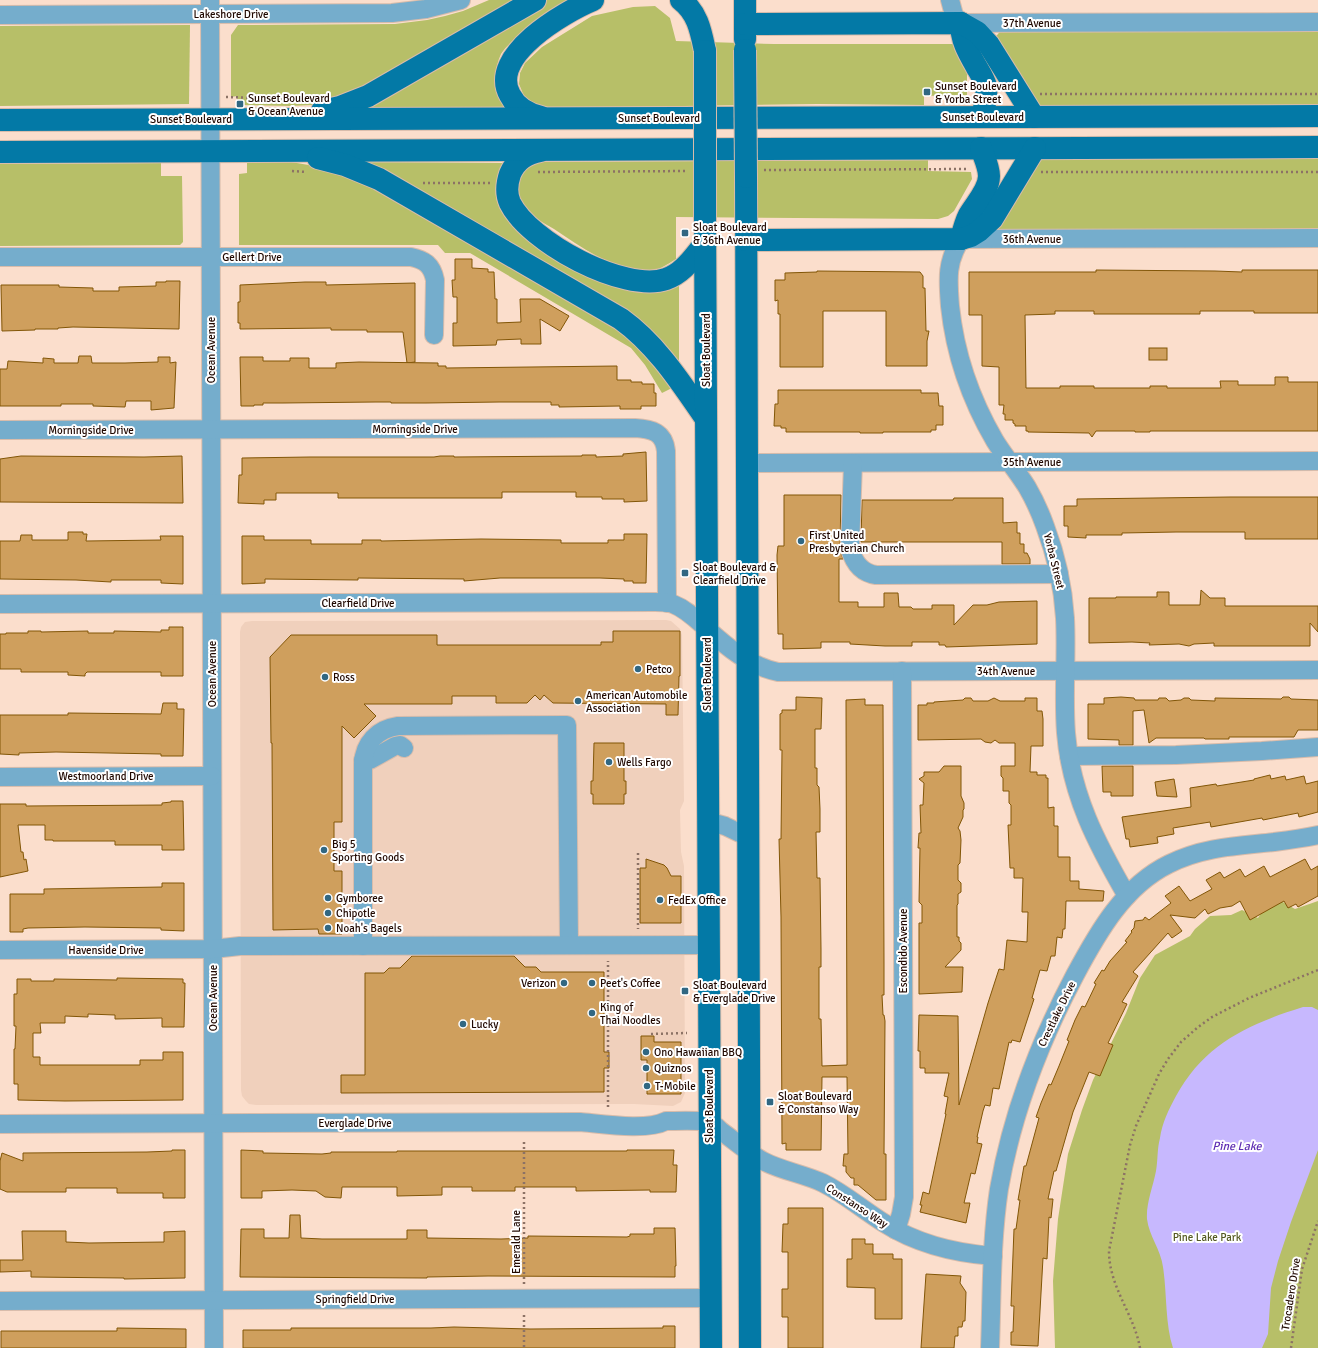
<svg xmlns="http://www.w3.org/2000/svg" width="1318" height="1348" viewBox="0 0 1318 1348" font-family="Signika,sans-serif">
	<style>
		.built { fill: #f0d0bc }
		.green { fill: #b7bf68 }
		.water { fill: #c7b8fe }
		.building { fill: #cf9f5d; stroke: #825607 }
		.lines { fill: none; stroke-linecap: round; stroke-linejoin: round }
		.minor-casing { stroke: #d8bcab; stroke-width: 20 }
		.major-casing { stroke: #d8bcab; stroke-width: 24 }
		.path { stroke: #8c7265; stroke-width: 2.5; stroke-dasharray: 2 3; stroke-linecap: butt }
		.minor { stroke: #75adcc; stroke-width: 18 }
		.major { stroke: #0379a6; stroke-width: 22 }
		.major-bridge-casing { stroke: #d8bcab; stroke-width: 24; stroke-linecap: butt }
		.major-bridge { stroke: #0379a6; stroke-width: 22 }
		.poi-dot { fill: #316782; stroke: #fff; stroke-width: 1.5 }
		.labels { text-anchor: middle; dominant-baseline: central; stroke-width: 4; stroke-linejoin: round; paint-order: stroke }
		.street-label { font-size: 11px; fill: #200800; stroke: #fff }
		.poi-label { font-size: 11px; fill: #200800; stroke: #fff; text-anchor: start }
		.park-label { font-size: 11px; fill: #545921; stroke: #fff }
		.water-label { font-size: 12px; font-style: italic; fill: #5f2eb3; stroke: #fff }
	</style>
	<rect width="100%" height="100%" fill="#fbdecc"/>
	<polygon class="built" points="666,620 671,621 680,629 682,635 684,801 680,810 681,852 684,866 685,1093 681,1102 673,1106 634,1104 257,1105 249,1104 246,1101 242,1096 241,1090 240,632 241,627 245,622 252,621"/>
	<g class="green">
		<polygon points="489,0 518,0 365,88 337,99 312,105 290,106 238,105 237,96 231,97 231,35 238,25 395,24 427,20 445,16 463,11"/>
		<path d="M546,0H569C553,12 510,38 501,54C497,63 495,72 496,81C496,91 501,97 504,105L502,108H369L367,106Z"/>
		<polygon points="655,6 670,18 676,41 774,44 957,44 967,69 967,95 924,96 924,105 817,104 558,108 538,106 524,96 519,84 520,73 525,63 542,47 592,16 633,7"/>
		<polygon points="1318,22 1318,116 1034,117 989,45 1007,23"/>
		<polygon points="190,25 189,104 0,106 0,26"/>
		<polygon points="1318,147 1318,239 996,239 995,227 1035,148"/>
		<path d="M928,160V171L971,172L972,179L954,211L948,216L938,219L676,217V259C665,266 655,273 642,271C608,267 581,247 554,229C544,223 531,217 524,207C519,200 516,190 519,181C522,170 531,165 541,162Z"/>
		<polygon points="247,162 291,162 326,168 364,181 616,327 640,345 672,388 662,393 645,365 631,348 470,253 445,253 438,245 239,245 239,174 247,173"/>
		<path d="M361,162L503,163C499,175 493,187 497,201C507,240 595,284 632,291C647,294 665,293 679,285V368Z"/>
		<polygon points="161,163 161,176 182,176 183,242 180,245 0,246 0,164"/>
		<polygon points="1281,901 1295,909 1318,901 1318,1348 1055,1348 1053,1281 1058,1219 1068,1154 1082,1110 1093,1080 1126,1013 1140,978 1155,955 1190,936 1195,929 1210,916 1231,915 1242,910 1258,918 1266,905"/>
	</g>
	<path class="water" d="M1303,1007H1312L1318,1010V1150L1291,1222L1278,1261L1271,1288L1268,1334L1262,1348H1173C1165,1324 1167,1292 1163,1267C1161,1250 1149,1236 1147,1219C1146,1203 1153,1187 1156,1171C1158,1160 1157,1149 1160,1138C1162,1123 1169,1109 1176,1096C1205,1043 1249,1024 1303,1007Z"/>
	<g class="building">
		<polygon points="455,259 472,259 472,268 488,269 488,272 494,272 495,299 497,299 497,323 521,322 520,299 540,299 569,316 560,331 540,319 541,344 521,344 521,339 497,340 496,345 453,346 453,323 457,323 457,297 453,297 452,280 455,280"/>
		<polygon points="1096,270 1215,271 1242,272 1242,270 1318,270 1318,313 1254,313 1254,311 1200,311 1200,314 1094,314 1094,311 1055,311 1055,314 1025,315 1026,388 1060,388 1060,386 1094,386 1094,388 1150,388 1150,386 1167,386 1167,388 1221,388 1220,381 1238,381 1238,385 1275,385 1275,377 1288,377 1288,382 1318,382 1318,431 1150,431 1150,432 1135,432 1135,431 1096,431 1092,437 1089,433 1028,432 1028,431 1026,431 1026,426 1015,426 1015,424 1013,423 1013,420 1005,420 1005,414 1003,414 1004,405 999,405 999,367 982,366 982,315 969,315 969,272 1096,272"/>
		<polygon points="817,271 920,272 923,276 923,288 925,288 926,331 929,331 927,341 927,366 886,366 886,311 823,311 823,367 780,367 780,314 778,314 778,300 775,301 775,280 785,280 785,273 817,272"/>
		<polygon points="166,281 180,281 179,329 73,327 58,328 58,329 35,329 35,330 2,331 1,285 59,285 59,287 93,288 93,291 119,291 119,287 156,286 156,282 166,282"/>
		<polygon points="305,282 326,282 326,285 415,283 415,362 407,363 403,332 367,332 367,330 331,330 331,328 240,329 240,323 238,323 238,302 240,302 240,285"/>
		<rect x="1149" y="348" width="18" height="12"/>
		<polygon points="79,356 91,356 92,363 125,363 158,362 158,357 170,357 170,363 176,362 174,408 151,410 151,401 126,401 125,407 93,406 93,404 61,404 61,406 0,406 0,369 7,369 8,361 43,363 43,358 54,359 54,363 78,363"/>
		<polygon points="240,357 263,357 263,361 290,361 290,358 309,358 309,368 336,368 336,363 359,362 438,363 438,366 446,366 446,368 617,366 617,380 631,380 631,382 642,382 642,384 654,384 654,393 656,393 656,406 641,406 641,409 620,409 620,406 559,407 559,405 551,405 551,402 499,402 426,403 391,403 391,402 375,402 283,403 263,403 263,405 254,405 254,406 241,406"/>
		<polygon points="778,390 921,390 921,393 938,393 939,406 943,406 943,425 936,425 936,430 931,430 931,432 883,432 883,433 860,433 860,432 786,432 786,428 781,428 781,426 774,426 775,404 778,404"/>
		<polygon points="646,452 647,501 624,502 624,499 602,499 602,497 576,497 576,492 502,492 502,498 338,498 338,493 276,493 276,500 264,500 264,504 238,503 239,475 242,475 242,458 310,457 434,457 440,456 454,456 454,457 582,456 582,455 596,455 596,457 623,456 623,454"/>
		<polygon points="21,456 144,457 182,456 183,503 0,502 0,459"/>
		<polygon points="784,495 841,495 840,549 843,559 839,559 839,602 858,602 858,607 884,607 884,593 898,593 899,607 911,607 913,609 932,609 932,605 954,605 954,625 973,605 987,605 999,602 1037,601 1037,644 946,647 945,645 939,645 939,642 912,642 912,646 885,646 850,644 850,642 821,642 821,648 783,649 783,634 778,634 777,555 778,546 784,546"/>
		<polygon points="1230,497 1318,497 1318,539 1245,539 1245,532 1176,532 1122,533 1122,535 1086,535 1086,538 1068,537 1068,526 1064,526 1064,506 1077,506 1077,499"/>
		<polygon points="954,498 1003,498 1003,523 1017,522 1017,533 1020,533 1020,544 1024,544 1024,553 1027,553 1030,559 1030,564 1002,564 1002,542 861,542 862,500 953,500"/>
		<polygon points="68,532 83,532 83,534 87,534 86,541 161,540 160,536 183,536 183,584 161,583 161,580 111,580 111,582 76,580 0,579 0,541 20,541 21,535 32,535 32,540 68,540"/>
		<polygon points="624,534 647,534 646,583 633,583 633,581 624,581 624,579 600,578 500,578 464,581 464,579 358,578 358,580 265,579 265,583 242,584 242,536 264,536 264,540 311,540 311,544 362,544 362,540 381,540 381,541 481,539 561,540 561,543 608,543 608,540 624,540"/>
		<polygon points="1201,590 1210,598 1225,598 1225,606 1318,606 1318,632 1310,623 1310,646 1214,646 1214,643 1194,644 1189,646 1179,644 1149,645 1150,643 1132,642 1089,643 1089,598 1116,598 1116,597 1157,597 1157,592 1169,592 1169,605 1200,605"/>
		<polygon points="169,627 183,627 183,676 161,676 161,672 87,672 85,674 85,676 68,675 68,672 21,672 21,669 0,669 0,634 6,634 6,633 28,633 28,631 41,631 41,632 88,631 88,633 114,633 114,631 161,632 161,630 169,630"/>
		<polygon points="613,631 680,631 680,676 679,676 678,715 666,715 666,704 553,703 544,695 540,700 535,695 527,703 496,703 496,696 452,696 452,704 364,704 376,716 354,738 342,726 342,822 334,822 334,871 342,871 342,934 319,934 318,929 273,930 272,743 271,743 270,657 291,635 437,635 437,645 601,645 601,642 613,642"/>
		<polygon points="796,697 822,698 821,729 815,729 815,768 817,768 817,785 819,787 820,809 820,832 816,832 817,878 820,878 821,949 821,967 819,967 819,1019 821,1019 822,1066 847,1065 846,700 865,699 865,705 883,705 884,964 884,995 882,995 883,1015 884,1015 885,1021 884,1154 886,1154 886,1200 876,1200 858,1185 854,1185 854,1178 851,1178 846,1172 846,1166 843,1166 844,1154 848,1154 847,1077 822,1077 821,1150 786,1150 786,1143 782,1144 781,917 779,839 781,839 782,750 780,750 780,714 782,713 782,710 796,710"/>
		<polygon points="1121,697 1134,698 1135,700 1158,700 1159,698 1166,698 1169,701 1181,700 1184,698 1189,698 1191,700 1215,701 1215,698 1281,699 1283,697 1289,697 1291,699 1318,700 1318,730 1298,730 1294,737 1229,737 1229,739 1205,739 1204,738 1156,738 1149,743 1144,710 1133,711 1133,745 1119,745 1119,740 1088,739 1088,704 1104,704 1104,698"/>
		<polygon points="965,698 971,698 973,701 988,701 994,698 1000,701 1025,701 1025,698 1037,698 1037,711 1042,711 1043,719 1043,746 1031,746 1030,772 1037,772 1037,775 1046,775 1046,778 1048,778 1048,808 1054,807 1054,826 1058,826 1058,857 1070,857 1070,881 1079,881 1079,889 1104,891 1103,901 1066,901 1065,929 1063,929 1062,938 1057,937 1055,956 1051,956 1047,971 1040,970 1032,998 1034,999 1020,1042 1012,1040 1011,1043 1009,1042 999,1089 993,1088 990,1106 985,1105 983,1111 977,1137 978,1137 977,1143 982,1144 975,1174 971,1173 964,1203 970,1203 966,1223 920,1212 922,1205 920,1205 923,1192 929,1194 946,1114 945,1114 948,1097 944,1096 949,1073 925,1073 925,1068 920,1068 920,1051 918,1051 919,1015 958,1016 959,1105 988,1003 999,969 1004,970 1007,940 1027,942 1028,912 1022,912 1023,878 1014,878 1014,868 1010,868 1008,825 1011,825 1011,805 1009,803 1009,791 1003,791 1003,778 1001,776 1001,766 1015,766 1015,743 999,743 995,740 991,743 985,742 981,739 918,740 918,705 927,705 927,703 934,703 934,702 963,700"/>
		<polygon points="163,703 177,703 177,709 184,709 183,756 161,756 161,754 56,752 19,753 19,755 0,754 0,715 68,715 68,713 161,714"/>
		<polygon points="594,743 624,743 624,781 626,781 626,794 624,794 624,804 593,804 593,794 591,794 591,781 593,781"/>
		<polygon points="944,766 961,766 961,796 964,803 964,809 963,810 963,817 958,828 960,831 961,840 960,863 958,865 958,880 961,883 961,892 958,894 958,904 957,905 957,937 959,937 959,941 961,943 961,950 945,967 963,967 962,992 919,994 919,923 922,923 922,905 919,902 920,848 918,848 919,833 921,833 920,805 923,805 924,783 919,779 924,776 924,772 939,772"/>
		<polygon points="1102,766 1133,766 1133,796 1111,796 1111,792 1103,792"/>
		<polygon points="1270,775 1271,779 1285,776 1286,780 1304,776 1306,784 1318,781 1318,812 1299,817 1298,813 1263,820 1262,818 1211,827 1210,822 1173,828 1174,834 1157,837 1158,843 1130,847 1129,839 1126,839 1122,817 1191,807 1190,788 1216,784 1217,786 1254,780 1254,779"/>
		<polygon points="1174,779 1177,797 1157,796 1155,782"/>
		<polygon points="171,801 183,801 184,850 162,850 162,845 115,845 115,841 53,841 53,840 45,840 45,825 18,825 21,852 23,852 24,860 26,859 28,871 0,877 0,804 26,804 26,806 162,805 162,803 171,802"/>
		<polygon points="646,859 664,865 667,868 671,876 681,876 681,923 640,923 640,868 646,868"/>
		<polygon points="1305,859 1311,870 1318,866 1318,896 1298,907 1296,904 1288,908 1284,901 1250,920 1240,901 1232,906 1220,908 1208,914 1205,909 1195,918 1170,915 1182,931 1172,938 1168,933 1133,972 1138,976 1122,1002 1127,1004 1108,1043 1113,1045 1100,1076 1089,1072 1073,1112 1056,1171 1054,1171 1048,1199 1053,1199 1051,1218 1049,1217 1047,1259 1043,1258 1038,1346 1011,1345 1011,1332 1013,1332 1014,1306 1011,1306 1014,1229 1016,1229 1020,1200 1018,1200 1024,1166 1026,1166 1039,1118 1036,1117 1041,1103 1049,1084 1051,1085 1059,1066 1069,1041 1067,1040 1075,1020 1082,1006 1085,1007 1096,984 1094,983 1102,970 1104,971 1110,961 1127,942 1125,941 1132,932 1131,931 1134,928 1135,921 1143,920 1145,917 1149,920 1171,903 1165,896 1179,886 1190,901 1212,889 1206,880 1220,872 1224,878 1240,869 1245,877 1264,866 1270,877"/>
		<polygon points="162,883 184,883 184,931 161,930 161,928 85,927 28,928 23,929 23,932 10,932 10,894 44,894 44,889 162,887"/>
		<polygon points="412,956 514,956 525,967 536,967 541,972 604,972 604,1052 609,1052 609,1068 604,1068 604,1092 341,1093 341,1075 365,1075 365,973 384,973 389,968 400,968"/>
		<polygon points="117,978 183,979 183,983 185,983 184,1027 162,1027 162,1018 115,1019 115,1015 88,1014 88,1017 65,1016 65,1023 40,1023 41,1033 33,1033 33,1057 40,1057 40,1065 140,1065 140,1060 163,1060 163,1052 183,1052 183,1100 65,1101 18,1100 18,1084 14,1084 14,1049 15,1049 16,1026 14,1026 14,994 17,994 17,979 31,979 31,981 54,981 54,979 117,980"/>
		<polygon points="641,1036 654,1036 654,1042 681,1042 681,1094 647,1094 647,1060 641,1060"/>
		<polygon points="172,1150 185,1150 185,1198 163,1198 163,1193 117,1193 117,1188 66,1188 66,1192 7,1192 0,1189 0,1161 2,1153 23,1161 23,1153 147,1152 172,1151"/>
		<polygon points="241,1150 263,1151 263,1153 322,1154 331,1153 331,1152 397,1152 397,1151 627,1151 627,1150 674,1150 673,1165 677,1165 676,1192 650,1192 650,1190 576,1191 576,1187 515,1187 515,1191 472,1191 472,1187 442,1187 442,1195 397,1196 397,1187 342,1187 341,1198 325,1197 316,1191 292,1190 262,1191 262,1198 241,1198"/>
		<polygon points="788,1208 823,1208 823,1348 788,1348 788,1317 782,1317 782,1289 788,1289 788,1252 782,1252 783,1224 788,1224"/>
		<polygon points="290,1215 300,1215 301,1238 322,1239 407,1239 407,1230 427,1230 427,1238 501,1239 528,1238 528,1236 627,1237 630,1236 630,1234 654,1234 654,1228 675,1228 676,1266 675,1266 675,1277 488,1276 427,1277 427,1278 240,1277 241,1229 264,1229 264,1238 289,1238"/>
		<polygon points="22,1231 66,1231 66,1242 89,1243 164,1242 164,1232 185,1231 185,1278 124,1279 124,1278 31,1277 31,1271 0,1272 0,1260 23,1260"/>
		<polygon points="852,1239 865,1239 865,1244 873,1244 873,1254 893,1254 893,1259 902,1259 902,1319 875,1319 875,1288 847,1287 847,1259 852,1259"/>
		<polygon points="926,1274 961,1276 960,1283 966,1292 965,1321 963,1321 962,1327 958,1327 958,1336 955,1336 954,1348 921,1348"/>
		<polygon points="663,1326 675,1326 675,1348 243,1348 243,1330 291,1330 291,1328 431,1328 454,1327 530,1329 663,1328"/>
		<polygon points="117,1328 186,1329 186,1348 1,1348 1,1331 117,1331"/>
	</g>
	<g class="lines">
		<defs>
			<g id="minor">
				<polyline points="210,0 214,1348"/>
				<polyline points="950,0 954,15 961,23 1318,22"/>
				<polyline points="0,15 392,13 426,9 461,0"/>
				<path d="M0,257H411C425,260 432,265 435,280L434,335"/>
				<path d="M0,430L635,428C652,429 664,432 666,451L667,603"/>
				<polyline points="746,463 1318,461"/>
				<path d="M853,463L850,549C854,563 862,573 876,575L1059,574"/>
				<path d="M0,604L655,602C661,602 667,602 673,604C686,609 696,619 706,628C727,647 749,666 778,672L1318,670"/>
				<polyline points="1069,756 1176,755 1262,751 1318,747"/>
				<polyline points="363,760 370,760 395,746 400,745 404,748"/>
				<polyline points="0,777 212,776"/>
				<polyline points="707,821 725,826 748,837"/>
				<path d="M1127,896C1097,844 1071,795 1066,733C1063,695 1067,656 1065,618C1063,586 1056,555 1045,526C1040,512 1034,499 1027,487C1017,471 1005,457 995,441C971,400 955,354 950,306C948,280 946,262 961,239L1318,238"/>
				<path d="M363,946V764C364,743 377,729 398,726L567,725L569,945"/>
				<polyline points="0,950 213,949 240,946 709,945"/>
				<path d="M0,1124L580,1122C603,1124 647,1131 666,1121C676,1121 701,1120 709,1122C713,1123 718,1128 721,1131C735,1141 748,1153 763,1161C782,1171 804,1174 823,1183C845,1194 863,1210 884,1223C917,1244 953,1253 993,1256"/>
				<polyline points="896,1230 901,1214 904,1197 902,671"/>
				<polyline points="0,1301 711,1298"/>
				<path d="M990,1348C992,1295 991,1242 999,1189C1012,1114 1039,1043 1075,975C1098,932 1124,886 1169,864C1203,847 1237,846 1274,842C1289,840 1303,838 1318,835"/>
			</g>
			<g id="major">
				<path d="M681,0C698,13 701,32 705,51"/>
				<polyline points="745,0 745,39"/>
				<path d="M961,23C961,40 968,52 976,66C980,73 984,79 986,86C988,96 984,107 982,117"/>
				<polyline points="745,24 961,23 977,32 989,45 1034,117"/>
				<polyline points="322,111 340,107 368,96 535,0"/>
				<path d="M541,117C528,114 516,107 510,95C488,56 564,12 593,0"/>
				<polyline points="0,120 1318,116"/>
				<path d="M540,151C526,154 516,160 510,174C507,183 506,194 510,203C529,242 624,293 666,279C684,273 694,256 706,242"/>
				<polyline points="0,152 1318,147"/>
				<path d="M318,158L345,165L379,179L621,319C657,345 681,383 706,419"/>
				<polyline points="746,177 750,1348"/>
				<polyline points="705,218 711,1348"/>
				<path d="M961,239C963,231 965,223 969,215C976,203 989,190 989,176C989,167 984,157 981,148"/>
				<polyline points="746,240 961,239 971,236 979,231 992,219 1035,148"/>
			</g>
		</defs>
		<use href="#minor" class="minor-casing"/>
		<use href="#major" class="major-casing"/>
		<g class="path">
			<polyline points="1040,94 1318,94"/>
			<polyline points="226,97 292,99 311,96"/>
			<polyline points="764,170 967,169"/>
			<polyline points="292,171 306,172"/>
			<polyline points="538,172 687,171"/>
			<polyline points="1041,172 1318,172"/>
			<polyline points="423,183 490,183"/>
			<polyline points="638,853 638,929"/>
			<polyline points="651,1034 687,1033"/>
			<polyline points="608,1107 608,961"/>
			<polyline points="524,1284 524,1139"/>
			<polyline points="524,1315 524,1348"/>
			<path d="M1140,1348C1134,1314 1109,1287 1109,1251L1130,1145L1136,1126L1147,1101L1159,1074L1168,1059L1181,1042L1197,1028L1212,1017L1249,998L1318,970"/>
			<polyline points="1291,1348 1302,1269 1318,1221"/>
		</g>
		<use href="#minor" class="minor"/>
		<use href="#major" class="major"/>
		<defs>
			<g id="major-bridge">
				<polyline points="745,50 746,177"/>
				<polyline points="705,51 705,218"/>
			</g>
		</defs>
		<use href="#major-bridge" class="major-bridge-casing"/>
		<use href="#major-bridge" class="major-bridge"/>
	</g>
	<g class="poi-dot">
		<rect x="923" y="88" width="8" height="8" rx="2"/>
		<rect x="236" y="100" width="8" height="8" rx="2"/>
		<rect x="681" y="229" width="8" height="8" rx="2"/>
		<circle cx="801" cy="541" r="4"/>
		<rect x="681" y="569" width="8" height="8" rx="2"/>
		<circle cx="638" cy="669" r="4"/>
		<circle cx="325" cy="677" r="4"/>
		<circle cx="578" cy="701" r="4"/>
		<circle cx="609" cy="762" r="4"/>
		<circle cx="324" cy="850" r="4"/>
		<circle cx="328" cy="898" r="4"/>
		<circle cx="660" cy="900" r="4"/>
		<circle cx="328" cy="913" r="4"/>
		<circle cx="328" cy="928" r="4"/>
		<circle cx="564" cy="983" r="4"/>
		<circle cx="592" cy="983" r="4"/>
		<rect x="681" y="987" width="8" height="8" rx="2"/>
		<circle cx="592" cy="1013" r="4"/>
		<circle cx="463" cy="1024" r="4"/>
		<circle cx="646" cy="1052" r="4"/>
		<circle cx="646" cy="1068" r="4"/>
		<circle cx="647" cy="1086" r="4"/>
		<rect x="766" y="1098" width="8" height="8" rx="2"/>
	</g>
	<g class="labels">
		<g class="street-label">
			<text x="231" y="14">Lakeshore Drive</text>
			<text x="1032" y="23">37th Avenue</text>
			<text x="983" y="117">Sunset Boulevard</text>
			<text x="659" y="118">Sunset Boulevard</text>
			<text x="191" y="119">Sunset Boulevard</text>
			<text x="1032" y="239">36th Avenue</text>
			<text x="252" y="257">Gellert Drive</text>
			<text transform="translate(211 350) rotate(-90)">Ocean Avenue</text>
			<text transform="translate(706 350) rotate(-90)">Sloat Boulevard</text>
			<text x="415" y="429">Morningside Drive</text>
			<text x="91" y="430">Morningside Drive</text>
			<text x="1032" y="462">35th Avenue</text>
			<text transform="translate(1054 561) rotate(76)">Yorba Street</text>
			<text x="358" y="603">Clearfield Drive</text>
			<text x="1006" y="671">34th Avenue</text>
			<text transform="translate(212 674) rotate(-90)">Ocean Avenue</text>
			<text transform="translate(707 674) rotate(-90)">Sloat Boulevard</text>
			<text x="106" y="776">Westmoorland Drive</text>
			<text x="106" y="950">Havenside Drive</text>
			<text transform="translate(903 951) rotate(-90)">Escondido Avenue</text>
			<text transform="translate(213 998) rotate(-90)">Ocean Avenue</text>
			<text transform="translate(1057 1014) rotate(-64)">Crestlake Drive</text>
			<text transform="translate(709 1106) rotate(-90)">Sloat Boulevard</text>
			<text x="355" y="1123">Everglade Drive</text>
			<text transform="translate(857 1206) rotate(33)">Constanso Way</text>
			<text transform="translate(516 1242) rotate(-90)">Emerald Lane</text>
			<text transform="translate(1291 1294) rotate(-81)">Trocadero Drive</text>
			<text x="355" y="1299">Springfield Drive</text>
		</g>
		<g class="poi-label">
			<text x="935" y="86">Sunset Boulevard<tspan x="935" dy="13">&amp; Yorba Street</tspan></text>
			<text x="248" y="98">Sunset Boulevard<tspan x="248" dy="13">&amp; Ocean Avenue</tspan></text>
			<text x="693" y="227">Sloat Boulevard<tspan x="693" dy="13">&amp; 36th Avenue</tspan></text>
			<text x="809" y="535">First United<tspan x="809" dy="13">Presbyterian Church</tspan></text>
			<text x="693" y="567">Sloat Boulevard &amp;<tspan x="693" dy="13">Clearfield Drive</tspan></text>
			<text x="646" y="669">Petco</text>
			<text x="333" y="677">Ross</text>
			<text x="586" y="695">American Automobile<tspan x="586" dy="13">Association</tspan></text>
			<text x="617" y="762">Wells Fargo</text>
			<text x="332" y="844">Big 5<tspan x="332" dy="13">Sporting Goods</tspan></text>
			<text x="336" y="898">Gymboree</text>
			<text x="668" y="900">FedEx Office</text>
			<text x="336" y="913">Chipotle</text>
			<text x="336" y="928">Noah's Bagels</text>
			<text x="556" y="983" text-anchor="end">Verizon</text>
			<text x="600" y="983">Peet's Coffee</text>
			<text x="693" y="985">Sloat Boulevard<tspan x="693" dy="13">&amp; Everglade Drive</tspan></text>
			<text x="600" y="1007">King of<tspan x="600" dy="13">Thai Noodles</tspan></text>
			<text x="471" y="1024">Lucky</text>
			<text x="654" y="1052">Ono Hawaiian BBQ</text>
			<text x="654" y="1068">Quiznos</text>
			<text x="655" y="1086">T-Mobile</text>
			<text x="778" y="1096">Sloat Boulevard<tspan x="778" dy="13">&amp; Constanso Way</tspan></text>
		</g>
		<g class="park-label">
			<text x="1207" y="1237">Pine Lake Park</text>
		</g>
		<g class="water-label">
			<text x="1237" y="1146">Pine Lake</text>
		</g>
	</g>
</svg>
